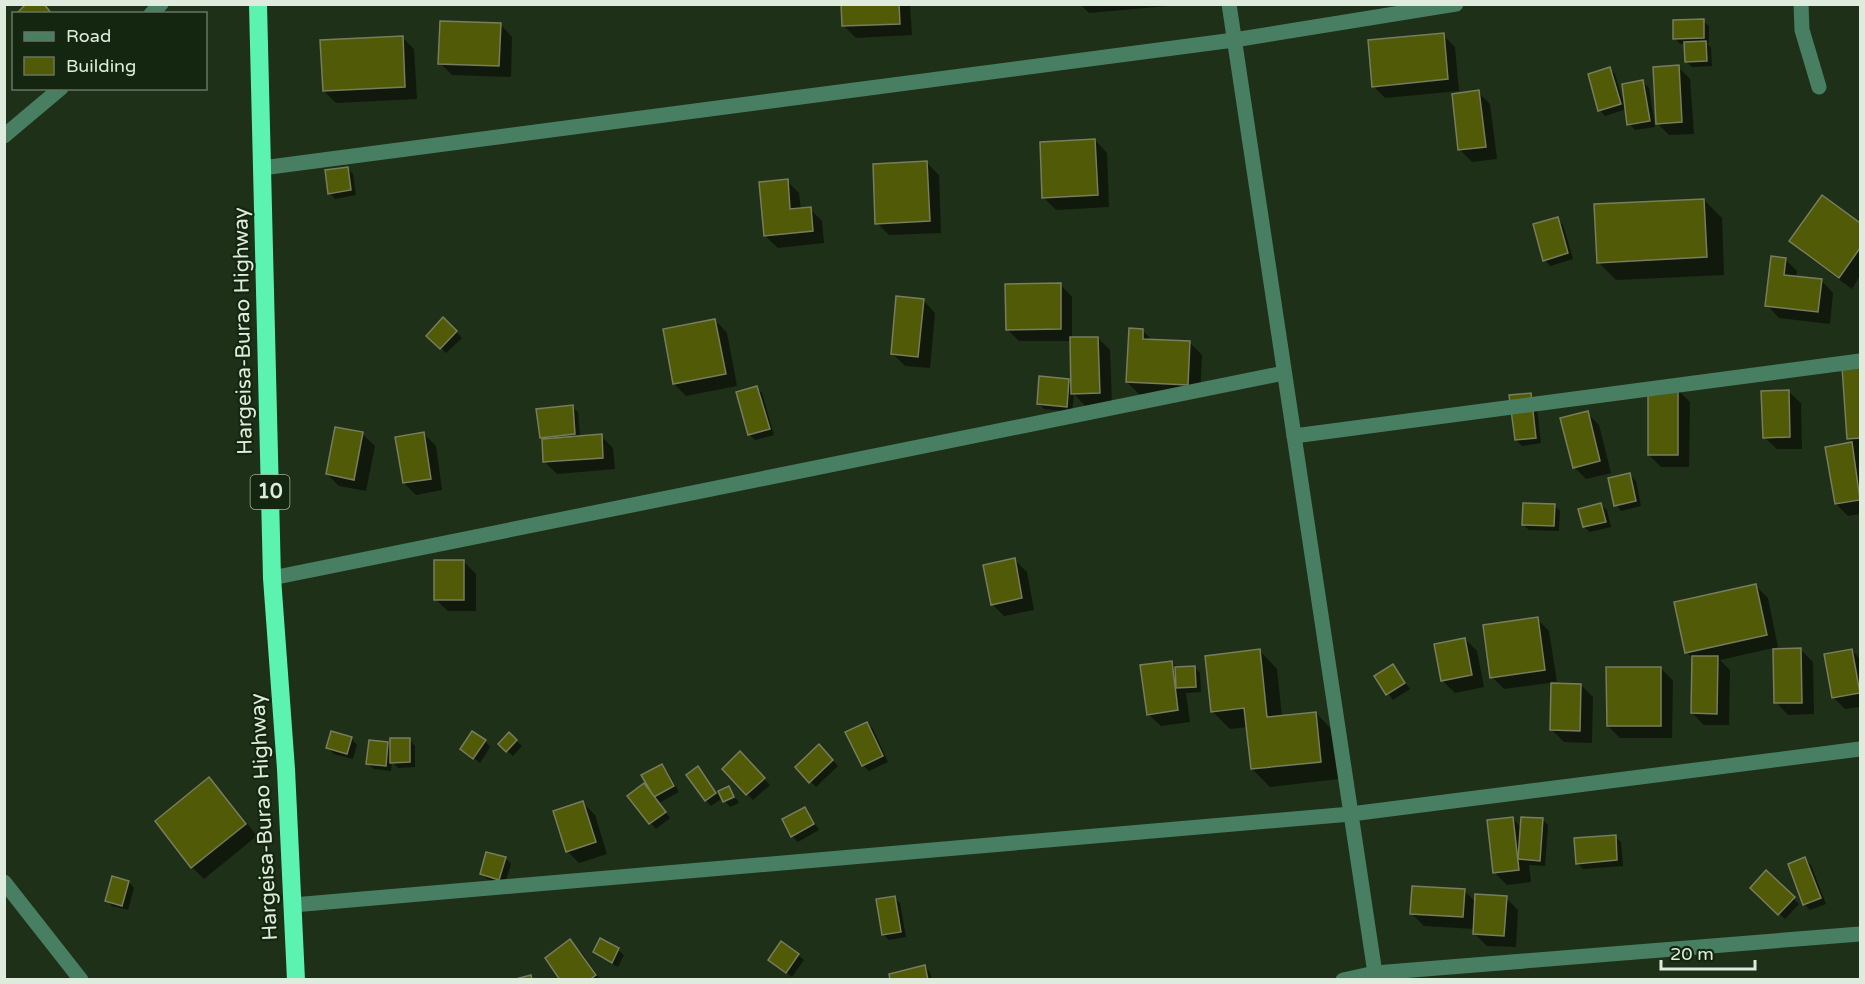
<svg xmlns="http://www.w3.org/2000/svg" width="1865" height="984" viewBox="0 0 1865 984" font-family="'Varela Round',sans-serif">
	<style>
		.shadow { fill: #0007 }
		.building { fill: #515a06; stroke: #777d5d; stroke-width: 1.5 }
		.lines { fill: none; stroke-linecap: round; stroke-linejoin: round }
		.minor { stroke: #487e62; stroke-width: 15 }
		.highway { stroke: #5cf2af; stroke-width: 18 }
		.labels { text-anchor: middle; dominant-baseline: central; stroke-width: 4.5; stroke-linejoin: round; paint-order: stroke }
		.shield { fill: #14260f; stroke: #a2b09e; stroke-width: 1.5 }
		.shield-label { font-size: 20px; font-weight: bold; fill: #dfebdc }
		.street-label { font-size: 21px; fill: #dfebdc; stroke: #14260f }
	</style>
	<rect width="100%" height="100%" fill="#1e3018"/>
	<g class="shadow">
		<polygon points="843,4 910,4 912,35 856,38 844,26"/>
		<polygon points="1080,4 1191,4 1089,13"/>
		<polygon points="1703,21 1709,26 1709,43 1707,43 1711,48 1712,66 1692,67 1686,61 1685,44 1680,44 1675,38"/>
		<polygon points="500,24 512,37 511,77 452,75 440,63"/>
		<polygon points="1443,35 1455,47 1459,91 1385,98 1373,86"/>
		<polygon points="402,37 414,49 417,99 336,103 324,91"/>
		<polygon points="1678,67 1690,79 1694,134 1669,135 1657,123"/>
		<polygon points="1609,68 1615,74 1624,104 1643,82 1649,88 1655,127 1635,130 1629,124 1627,109 1605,116 1600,110"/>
		<polygon points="1478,92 1490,104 1497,159 1472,162 1460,150"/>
		<polygon points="1095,140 1107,153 1109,207 1056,210 1044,198"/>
		<polygon points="927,163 939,175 941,233 889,235 877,223"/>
		<polygon points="347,168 353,174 356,195 335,199 330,193"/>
		<polygon points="787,181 799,193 801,210 810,209 822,221 824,243 778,248 765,236"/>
		<polygon points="1822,197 1860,225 1860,276 1852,289 1803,253 1791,241"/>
		<polygon points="1704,200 1722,218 1724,275 1616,280 1598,262"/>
		<polygon points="1557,219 1563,225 1573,259 1550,266 1545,260"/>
		<polygon points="1785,259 1797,271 1796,278 1821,280 1833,293 1830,324 1779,318 1767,305"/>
		<polygon points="1060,284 1072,297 1072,339 1098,338 1110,350 1112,405 1085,406 1074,394 1072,412 1044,409 1038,403 1068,381 1072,385 1071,341 1019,341 1007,329"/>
		<polygon points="923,300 935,313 930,368 905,366 892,353"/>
		<polygon points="443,319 462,338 446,353 428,335"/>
		<polygon points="715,320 727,333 737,386 686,396 674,384"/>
		<polygon points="1142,330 1153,341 1190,343 1202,355 1200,397 1139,394 1127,382"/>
		<polygon points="1860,367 1860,450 1858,450 1860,453 1860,514 1848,516 1836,504 1827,448 1853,443 1848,438 1843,368"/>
		<polygon points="757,388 762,393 774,435 755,440 750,435 737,393"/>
		<polygon points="1678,390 1690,402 1689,467 1661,467 1649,455"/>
		<polygon points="1788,391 1801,403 1802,449 1777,449 1764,437"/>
		<polygon points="1530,394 1536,400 1541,443 1522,446 1516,440"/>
		<polygon points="572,407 578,412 580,437 601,436 613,448 615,469 557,474 545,462 543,439 541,437"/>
		<polygon points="1587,413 1599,425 1611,473 1586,479 1574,467"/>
		<polygon points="362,434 375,446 366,491 339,486 327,474"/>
		<polygon points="424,434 436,446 442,490 416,495 404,483"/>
		<polygon points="1630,475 1636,481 1641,506 1621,511 1616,505"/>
		<polygon points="1554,505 1560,511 1559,531 1529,530 1523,525"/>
		<polygon points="1601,505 1607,510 1611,527 1590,532 1584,527"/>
		<polygon points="1015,560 1027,572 1034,610 1004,616 992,604"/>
		<polygon points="464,562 476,574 476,611 448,611 435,599"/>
		<polygon points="1756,586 1768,598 1778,647 1720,660 1730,670 1729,725 1704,725 1692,713 1693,659 1687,652"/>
		<polygon points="1537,619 1549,631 1557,682 1504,689 1492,677"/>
		<polygon points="1465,639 1477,651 1484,687 1455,693 1443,681 1436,645"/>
		<polygon points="1801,650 1813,662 1814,714 1788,715 1776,702"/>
		<polygon points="1852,650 1860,659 1860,707 1845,709 1833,697"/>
		<polygon points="1260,651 1277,669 1282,717 1316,713 1333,731 1339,779 1270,787 1252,769 1248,727 1230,729 1212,711"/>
		<polygon points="1172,662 1178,668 1195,668 1200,673 1201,692 1186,693 1190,722 1161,726 1148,714"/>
		<polygon points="1393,666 1410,689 1393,700 1376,677"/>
		<polygon points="1661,668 1673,681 1672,738 1620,738 1608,726"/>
		<polygon points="1581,685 1593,697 1592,743 1564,742 1552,730"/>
		<polygon points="867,723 873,729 888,762 869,771 863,765"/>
		<polygon points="332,733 352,739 357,745 353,759 334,754 328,748"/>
		<polygon points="509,734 522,746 513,756 500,744"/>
		<polygon points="410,740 415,746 415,767 398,768 392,762 391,771 374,769 368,764 388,743 392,747"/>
		<polygon points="485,741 490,747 480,763 462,749"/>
		<polygon points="819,746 838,766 816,787 797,767"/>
		<polygon points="740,753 770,785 753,800 724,769"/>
		<polygon points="661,766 667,771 679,792 659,803 670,818 656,829 629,796 650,791 643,776"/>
		<polygon points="698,768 721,799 711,806 706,800"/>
		<polygon points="209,779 221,791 257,836 204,879 192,867"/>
		<polygon points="736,798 739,803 730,807 726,802"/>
		<polygon points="583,803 595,815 607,854 579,863 567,851"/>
		<polygon points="804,808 819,830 798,842 792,836"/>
		<polygon points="1513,819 1522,828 1542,819 1548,825 1545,866 1529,865 1531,882 1507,885 1495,873"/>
		<polygon points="1615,837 1621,842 1623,866 1583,869 1577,863"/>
		<polygon points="505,858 511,864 505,884 487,879 481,874"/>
		<polygon points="1805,859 1811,865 1826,904 1810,910 1804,904"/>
		<polygon points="1766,873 1799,904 1785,919 1752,888"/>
		<polygon points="129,882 134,888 128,910 112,906 107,900"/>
		<polygon points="1464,890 1476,903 1506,898 1518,910 1516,947 1487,946 1475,934 1475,929 1424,926 1412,914"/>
		<polygon points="894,898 900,903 906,937 889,940 883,934"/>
		<polygon points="601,940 618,950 624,955 618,967 600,957 594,951"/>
		<polygon points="570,941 582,953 601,980 562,980"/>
		<polygon points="798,955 804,960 792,977 770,960"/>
		<polygon points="925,967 930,972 932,980 892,980"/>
	</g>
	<g class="building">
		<polygon points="26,4 44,4 52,14 16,14"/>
		<polygon points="841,4 899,4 900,24 842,26"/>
		<polygon points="1704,19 1704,38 1673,39 1673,20"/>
		<polygon points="440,21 501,23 499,66 438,64"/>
		<polygon points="1444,33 1448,79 1372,87 1368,40"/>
		<polygon points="403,36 405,87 323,91 320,40"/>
		<polygon points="1706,41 1707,61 1685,62 1684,42"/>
		<polygon points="1679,65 1682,122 1656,124 1653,67"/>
		<polygon points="1610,67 1621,104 1598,111 1588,74"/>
		<polygon points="1643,80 1650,121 1627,125 1622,84"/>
		<polygon points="1479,90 1486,147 1458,150 1452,94"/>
		<polygon points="1095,139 1098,195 1042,198 1040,142"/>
		<polygon points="927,161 930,221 875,224 873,164"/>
		<polygon points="348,167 351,190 328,194 325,170"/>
		<polygon points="788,179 790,209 811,207 813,231 764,236 759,182"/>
		<polygon points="1822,195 1860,223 1860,248 1839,278 1789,241"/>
		<polygon points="1704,199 1707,257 1597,263 1594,204"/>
		<polygon points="1558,217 1568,253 1543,261 1533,224"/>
		<polygon points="1771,256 1786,258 1784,275 1822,279 1818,312 1765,306"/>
		<polygon points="1061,283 1061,329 1006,330 1005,284"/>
		<polygon points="896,296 924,299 918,357 891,354"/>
		<polygon points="443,317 457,331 440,349 426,336"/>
		<polygon points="715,319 726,374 673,384 663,329"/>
		<polygon points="1129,328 1143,329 1143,339 1190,341 1188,385 1126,382"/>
		<polygon points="1070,337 1098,337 1100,393 1071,394"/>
		<polygon points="1860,365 1860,438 1847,439 1842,367"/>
		<polygon points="1039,376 1069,379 1067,407 1037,404"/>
		<polygon points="757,386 770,429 748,435 736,392"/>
		<polygon points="1648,388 1678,389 1678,455 1648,455"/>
		<polygon points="1789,390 1790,437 1763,438 1761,391"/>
		<polygon points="1531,393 1536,438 1515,440 1509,395"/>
		<polygon points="573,405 575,434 540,438 536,409"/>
		<polygon points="1588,411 1600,461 1573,468 1560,418"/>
		<polygon points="335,427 363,432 354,480 326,474"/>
		<polygon points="424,432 431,479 403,483 395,437"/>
		<polygon points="602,434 603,458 543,462 542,439"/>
		<polygon points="1852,442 1860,500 1835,504 1825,447"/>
		<polygon points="1630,473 1636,501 1614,506 1608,478"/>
		<polygon points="1523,503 1555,504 1554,526 1522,525"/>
		<polygon points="1601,503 1606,522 1583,527 1578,509"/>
		<polygon points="1015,558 1022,598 991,605 983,565"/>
		<rect x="434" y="560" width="30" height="40"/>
		<polygon points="1756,584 1767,635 1685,653 1674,602"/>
		<polygon points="1538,617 1545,670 1490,678 1483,625"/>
		<polygon points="1465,638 1472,675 1441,681 1434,644"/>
		<polygon points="1801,648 1802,703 1774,703 1773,649"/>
		<polygon points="1260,649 1267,717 1316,712 1321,762 1251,769 1244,708 1211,712 1205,656"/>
		<polygon points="1852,649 1860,693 1832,698 1824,654"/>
		<polygon points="1692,656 1718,656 1717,714 1691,713"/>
		<polygon points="1172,661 1178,710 1147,715 1140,665"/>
		<polygon points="1393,664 1405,683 1386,695 1374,676"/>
		<polygon points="1195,666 1196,687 1176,688 1175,667"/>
		<polygon points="1606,667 1661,667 1661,726 1607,726"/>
		<polygon points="1551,683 1581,684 1580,731 1550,730"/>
		<polygon points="867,722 883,756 862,766 845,732"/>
		<polygon points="331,731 352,737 347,754 326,748"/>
		<polygon points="472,731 486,740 473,759 460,749"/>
		<polygon points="509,732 517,740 506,752 498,744"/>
		<polygon points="390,738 410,738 410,762 390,763"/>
		<polygon points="369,740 388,742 386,766 366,764"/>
		<polygon points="819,744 833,760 809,783 795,767"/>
		<polygon points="740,751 765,778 746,795 722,769"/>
		<polygon points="662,764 674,786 654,797 641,775"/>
		<polygon points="698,766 716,793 705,801 686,775"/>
		<polygon points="209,777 246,824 191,868 155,821"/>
		<polygon points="644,783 666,812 649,824 627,796"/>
		<polygon points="729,786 734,797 723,802 718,791"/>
		<polygon points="583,801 596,842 566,852 553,811"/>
		<polygon points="805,807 814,824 791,837 782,819"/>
		<polygon points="1513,817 1519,870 1493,873 1487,820"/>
		<polygon points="1521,817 1543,818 1540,861 1518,859"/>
		<polygon points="1616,835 1617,860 1576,864 1574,838"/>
		<polygon points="486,852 506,857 499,880 480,874"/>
		<polygon points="1805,857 1821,898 1803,905 1788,864"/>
		<polygon points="1766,870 1795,897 1778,915 1750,888"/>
		<polygon points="112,876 129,881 122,906 105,901"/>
		<polygon points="1412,886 1465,889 1463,917 1410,914"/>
		<polygon points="1475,894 1507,896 1504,936 1473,934"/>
		<polygon points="895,896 901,932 882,935 876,899"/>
		<polygon points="600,938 619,948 612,963 593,952"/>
		<polygon points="570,939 596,975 589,980 560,980 545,958"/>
		<polygon points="781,941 799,954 786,973 768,960"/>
		<polygon points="925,965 928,980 890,980 889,974"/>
		<polygon points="531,975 532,980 512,980"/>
	</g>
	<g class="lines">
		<g class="minor">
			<polyline points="1229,4 1376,980"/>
			<polyline points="1801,4 1802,30 1819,87"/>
			<polyline points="151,14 161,4"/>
			<polyline points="4,136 61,88"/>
			<polyline points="262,168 1234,40 1456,4"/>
			<polyline points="1294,436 1860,361"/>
			<polyline points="272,578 1284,373"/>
			<polyline points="4,882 81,980"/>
			<polyline points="293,905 1351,814 1860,749"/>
			<polyline points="1343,980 1375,973 1860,934"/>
		</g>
		<polyline class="highway" points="258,4 272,578 286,769 296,980"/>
	</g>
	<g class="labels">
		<rect class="shield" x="250.5" y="475" width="39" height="34" rx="4.5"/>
		<g class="shield-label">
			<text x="270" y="492">10</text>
		</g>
		<g class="street-label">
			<text transform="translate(243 331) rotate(-91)">Hargeisa-Burao Highway</text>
			<text transform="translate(264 817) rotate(-93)">Hargeisa-Burao Highway</text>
		</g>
	</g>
	<rect width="1865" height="984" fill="none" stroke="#dfebdc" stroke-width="12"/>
	<rect x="12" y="12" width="195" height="78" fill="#14260f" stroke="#657561" stroke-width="1.5"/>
	<rect x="24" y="32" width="30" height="9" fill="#487e62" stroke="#657561" stroke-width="1.5"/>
	<text x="66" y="42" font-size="18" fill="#dfebdc">Road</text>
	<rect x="24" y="57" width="30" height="18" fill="#515a06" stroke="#657561" stroke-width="1.5"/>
	<text x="66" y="72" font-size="18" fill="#dfebdc">Building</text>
	<path d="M1661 960v9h94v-9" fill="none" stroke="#dfebdc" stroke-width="3"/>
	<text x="1670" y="960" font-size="18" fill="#dfebdc" stroke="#14260f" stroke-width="4.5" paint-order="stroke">20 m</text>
</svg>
